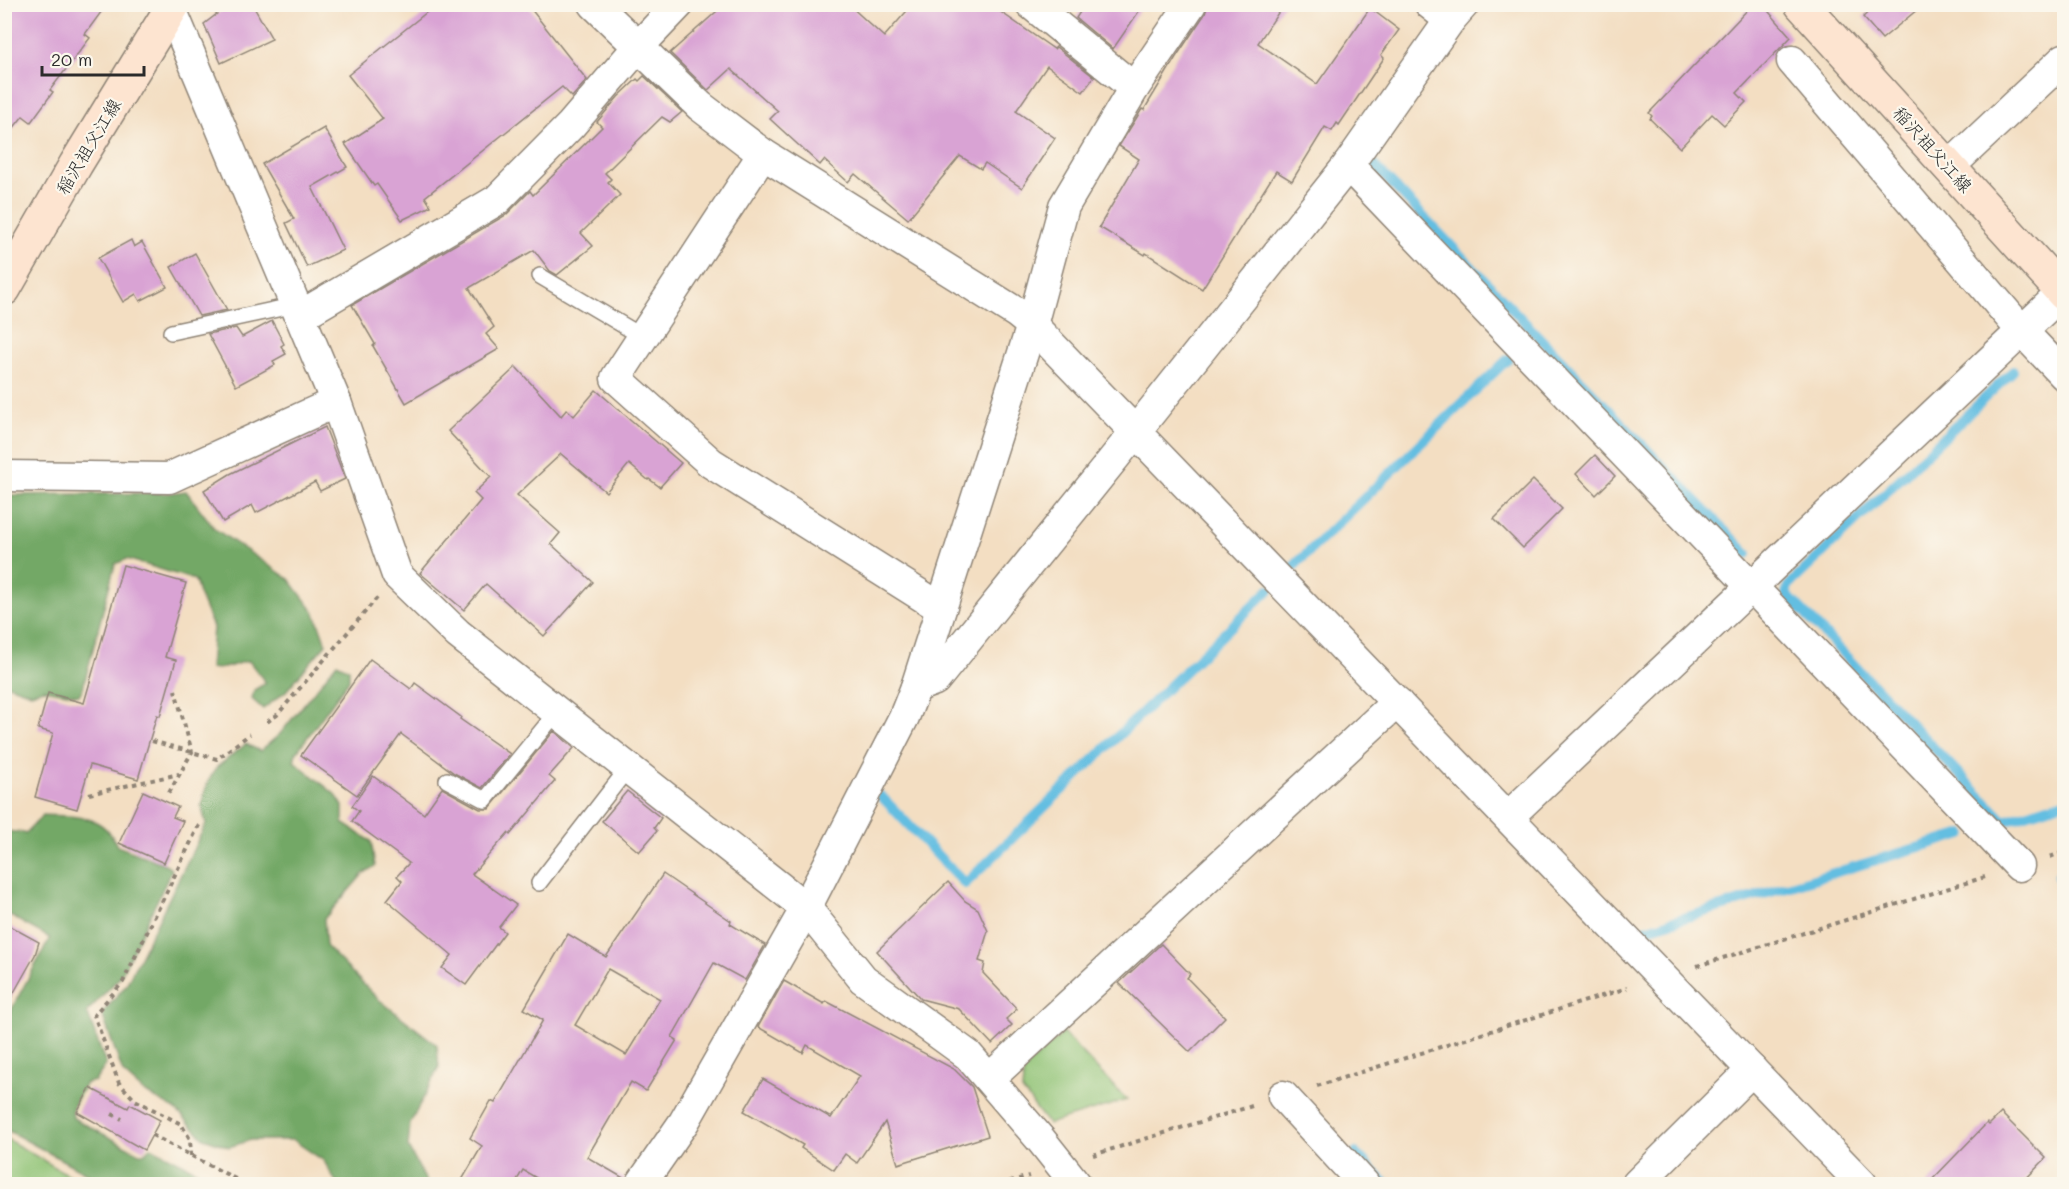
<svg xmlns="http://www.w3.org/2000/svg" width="2069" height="1189" viewBox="0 0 2069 1189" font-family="Mali,'Klee One',sans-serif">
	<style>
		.green { fill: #8fc274; stroke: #5d7650; stroke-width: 1.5 }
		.forest { fill: #73a866; stroke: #4f6a48; stroke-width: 1.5 }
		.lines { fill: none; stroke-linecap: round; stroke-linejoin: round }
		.stream { stroke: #63bee1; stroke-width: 10 }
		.building { fill: #d9a3d4; fill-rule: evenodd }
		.service-casing { stroke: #8f8476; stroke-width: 18 }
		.minor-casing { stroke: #8f8476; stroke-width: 33 }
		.secondary-casing { stroke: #8f8476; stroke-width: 36 }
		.path { stroke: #8f8476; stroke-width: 4; stroke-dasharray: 4.5 4.5; stroke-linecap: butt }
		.service { stroke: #fff; stroke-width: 15 }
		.minor { stroke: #fff; stroke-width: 30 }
		.secondary { stroke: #fde4d0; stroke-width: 33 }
		.labels { text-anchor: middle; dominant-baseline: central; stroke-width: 4.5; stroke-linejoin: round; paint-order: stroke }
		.street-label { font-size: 18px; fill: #2b2b2b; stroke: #fbf7ec }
	</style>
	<rect width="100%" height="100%" fill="#fbf7ec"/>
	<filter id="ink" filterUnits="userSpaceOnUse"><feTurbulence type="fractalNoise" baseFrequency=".0167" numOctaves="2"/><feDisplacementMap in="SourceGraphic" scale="12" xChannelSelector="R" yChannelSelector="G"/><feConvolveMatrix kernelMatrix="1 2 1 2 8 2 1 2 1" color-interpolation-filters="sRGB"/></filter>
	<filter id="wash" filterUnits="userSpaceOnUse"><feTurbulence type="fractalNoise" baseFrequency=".008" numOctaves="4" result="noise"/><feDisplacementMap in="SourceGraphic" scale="24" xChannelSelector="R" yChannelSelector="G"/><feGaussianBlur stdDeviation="1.35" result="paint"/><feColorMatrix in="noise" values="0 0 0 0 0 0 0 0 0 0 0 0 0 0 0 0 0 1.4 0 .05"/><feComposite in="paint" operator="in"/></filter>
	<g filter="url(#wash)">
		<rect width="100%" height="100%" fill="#f3dec2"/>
		<g class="green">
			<polygon points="1063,1033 1127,1100 1048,1124 1022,1090 1024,1069"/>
			<polygon points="4,1138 5,1138 84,1184 5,1184"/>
		</g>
		<g class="forest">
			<path d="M186,491L215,529L289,579L315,613L326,644L286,691L263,709L252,699L254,690L266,683L249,661C234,663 225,671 210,668L213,627L199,594L195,580L127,559L115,564L83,688L79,695L43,689L31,693L5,684V495L171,493Z"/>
			<polygon points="337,663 349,669 349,680 296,753 294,761 336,795 343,806 343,823 371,841 375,866 363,874 324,919 326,946 377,998 437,1045 439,1067 410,1124 408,1147 427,1183 425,1184 337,1184 324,1161 293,1140 251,1140 229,1147 204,1138 175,1109 144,1092 123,1073 102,1014 126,985 206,824 201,805 208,781 217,767 246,744 260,751 280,734"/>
			<path d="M43,815C74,817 103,812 117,846L167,865L172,870L120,977L87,1012L106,1065L95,1081L86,1083L72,1109L73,1118L139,1153H145L151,1147L223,1184H106L5,1129V1021L50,938L5,913V831L26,833Z"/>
		</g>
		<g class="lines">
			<g class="stream">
				<polyline points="1373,164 1747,554"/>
				<polyline points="2013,371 1788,586 1786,594 2004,821 2064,802"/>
				<polyline points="1292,568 1508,359"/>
				<polyline points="881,796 965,884 1269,590"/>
				<polyline points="2058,877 2064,884"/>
				<polyline points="1641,931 1963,834"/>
				<polyline points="1356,1153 1386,1184"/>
			</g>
		</g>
		<g id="blocks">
			<g class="building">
				<polygon points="4,4 107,4 85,34 90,38 50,90 53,92 31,122 23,116 4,140"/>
				<polygon points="230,4 252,4 272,39 221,63 204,24"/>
				<polygon points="437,4 527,4 587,80 572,97 562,87 425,197 431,206 402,220 377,184 374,186 345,144 383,119 348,75"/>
				<polygon points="725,4 848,4 884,37 913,4 989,4 1054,49 1056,47 1094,77 1083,92 1047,66 1016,111 1055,138 1022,188 985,163 981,169 960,156 908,219 855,174 848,182 824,160 820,165 770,119 778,111 731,69 708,90 670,53"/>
				<polygon points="1085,4 1144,4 1113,49 1076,18"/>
				<polygon points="1208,4 1284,4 1258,43 1317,84 1370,8 1399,30 1381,55 1384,58 1339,125 1337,123 1332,131 1325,127 1292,181 1276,171 1202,289 1146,253 1145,255 1099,227 1139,159 1119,146 1142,109 1144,110 1176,57 1205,14"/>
				<polygon points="1753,4 1762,4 1791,37 1737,93 1746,102 1724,125 1712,114 1680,148 1650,119 1652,116 1649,113"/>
				<polygon points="1878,4 1924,4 1882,39 1863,17"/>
				<polygon points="644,76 682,112 670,122 662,117 605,173 611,179 608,182 620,195 581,233 593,246 557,275 550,271 534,250 469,288 494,327 486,334 499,349 406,403 373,346 375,344 352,305 506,215 530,191 533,195 602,127 597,122 618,97 637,79 639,81"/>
				<polygon points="324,128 347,167 312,187 343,250 307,267 286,223 294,219 262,164"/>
				<polygon points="131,240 134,247 142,242 167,287 140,301 136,294 123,302 98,258"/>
				<polygon points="195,253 227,310 199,316 171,267"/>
				<polygon points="272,321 284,344 281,346 286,354 273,361 275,365 236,386 208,334 236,328 242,337"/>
				<polygon points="516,367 561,416 567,409 574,416 596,390 681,463 660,487 649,479 648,480 629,464 606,492 561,454 517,495 560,533 551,544 593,582 544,636 486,584 464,610 420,573 481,500 474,493 491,477 448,431"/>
				<polygon points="325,427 345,479 320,491 315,482 256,513 252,505 223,522 204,490 230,474"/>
				<polygon points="1595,455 1615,476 1596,495 1576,474"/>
				<polygon points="1533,480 1562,509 1523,548 1494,519"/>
				<polygon points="123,565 186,583 165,657 176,660 160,716 157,715 138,779 90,765 77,809 35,797 53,733 38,729 48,693 84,703"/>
				<polygon points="370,659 411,689 415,683 461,717 460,719 510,754 482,788 454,773 401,734 357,795 301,755"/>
				<polygon points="554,731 574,748 549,776 555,781 510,835 508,833 472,874 516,905 499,927 505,932 466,985 442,968 452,955 387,900 402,881 397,876 409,863 352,821 359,811 352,806 373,776 424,814 442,788 480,809 489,809"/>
				<polygon points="143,791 178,807 173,817 183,821 164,863 119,843"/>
				<polygon points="627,791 661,818 654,828 657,831 639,852 602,821"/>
				<path d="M663,874L731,921L730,924L765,945L745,980L714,963L672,1037L677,1040L646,1091L631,1082L587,1157L625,1179L624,1185H548L523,1170L514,1185H459L482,1146L470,1138L491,1101L495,1103L543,1020L524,1009L568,934L606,957ZM608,969L660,999L626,1055L575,1025Z"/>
				<polygon points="948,882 965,901 978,909 988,931 979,961 985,963 983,973 1017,1009 1006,1019 1012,1025 992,1044 959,1009 921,999 877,951"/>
				<polygon points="4,923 39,942 35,955 4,1010"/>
				<polygon points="1161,944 1190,974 1187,978 1225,1017 1190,1052 1119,983"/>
				<polygon points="784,981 824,1004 826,1001 954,1069 972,1087 988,1136 898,1164 885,1122 857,1163 845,1154 834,1170 801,1148 803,1145 744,1111 763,1079 831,1118 860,1076 807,1045 803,1053 758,1027"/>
				<polygon points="90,1088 128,1108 130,1104 160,1120 144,1150 77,1112"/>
				<polygon points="2001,1113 2046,1158 2020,1185 1927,1185 1987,1123 1989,1125"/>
			</g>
		</g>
	</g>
	<g filter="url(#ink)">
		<use href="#blocks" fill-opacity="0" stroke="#8f8476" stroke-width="1.5"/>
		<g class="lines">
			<defs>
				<g id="service">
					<polyline points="540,276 643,337"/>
					<polyline points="171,332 296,305"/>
					<polyline points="447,780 485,800 557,712"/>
					<polyline points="539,883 628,768"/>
				</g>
				<g id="minor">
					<polyline points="169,4 336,402 397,575 458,634 806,908 863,979 968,1055 1041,1140 1076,1184"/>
					<polyline points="594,4 700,106 763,154 1017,313 1032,325 1862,1184"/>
					<polyline points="1031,4 1134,88"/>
					<polyline points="1430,4 1450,20"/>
					<polyline points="1792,61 2022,331 2064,375"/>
					<polyline points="763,154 616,378 711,463 941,608"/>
					<polyline points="1348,165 2019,866"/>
					<polyline points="1949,167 2064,59"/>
					<polyline points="300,316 497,200 571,125 638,47 679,4"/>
					<polyline points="4,476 169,478 336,402"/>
					<polyline points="916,687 935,680 1136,431 1348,165 1450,20 1464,4"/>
					<polyline points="1508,817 2063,292"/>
					<polyline points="989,1079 1397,702"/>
					<polyline points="1283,1096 1364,1184"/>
					<polyline points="641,1184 684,1122 806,908 904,717 916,687 1032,325 1064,206 1134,88 1191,4"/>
					<polyline points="1637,1184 1752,1070"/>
				</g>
				<g id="secondary">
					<polyline points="1801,4 2064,294"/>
					<polyline points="4,289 76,164 174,4"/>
				</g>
			</defs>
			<use href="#service" class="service-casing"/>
			<use href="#minor" class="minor-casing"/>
			<use href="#secondary" class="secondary-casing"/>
			<g class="path">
				<polyline points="267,722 277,715 377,598"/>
				<polyline points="152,741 217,759 250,734"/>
				<polyline points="169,793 192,752 175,690"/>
				<polyline points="89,794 179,774"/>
				<polyline points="2050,857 2064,852"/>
				<polyline points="1697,966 1985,877"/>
				<polyline points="1317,1086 1627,988"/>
				<polyline points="112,1114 122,1119"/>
				<polyline points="152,1135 245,1184"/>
				<polyline points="1093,1155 1252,1106"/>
				<polyline points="191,1156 190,1139 181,1124 135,1100 119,1083 94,1015 123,982 200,823"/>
				<polyline points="1001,1184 1029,1176"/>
			</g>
			<use href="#service" class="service"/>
			<use href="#minor" class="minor"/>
			<use href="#secondary" class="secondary"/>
		</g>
	</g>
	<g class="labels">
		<g class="street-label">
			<text transform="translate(88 146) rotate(-59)">稲沢祖父江線</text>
			<text transform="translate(1933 149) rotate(48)">稲沢祖父江線</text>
		</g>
	</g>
	<rect width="2069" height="1189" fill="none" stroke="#fbf7ec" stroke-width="24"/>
	<path d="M42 66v9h102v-9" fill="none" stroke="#2b2b2b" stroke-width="3"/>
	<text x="51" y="66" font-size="18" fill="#2b2b2b" stroke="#fbf7ec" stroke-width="4.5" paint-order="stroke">20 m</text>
</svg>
